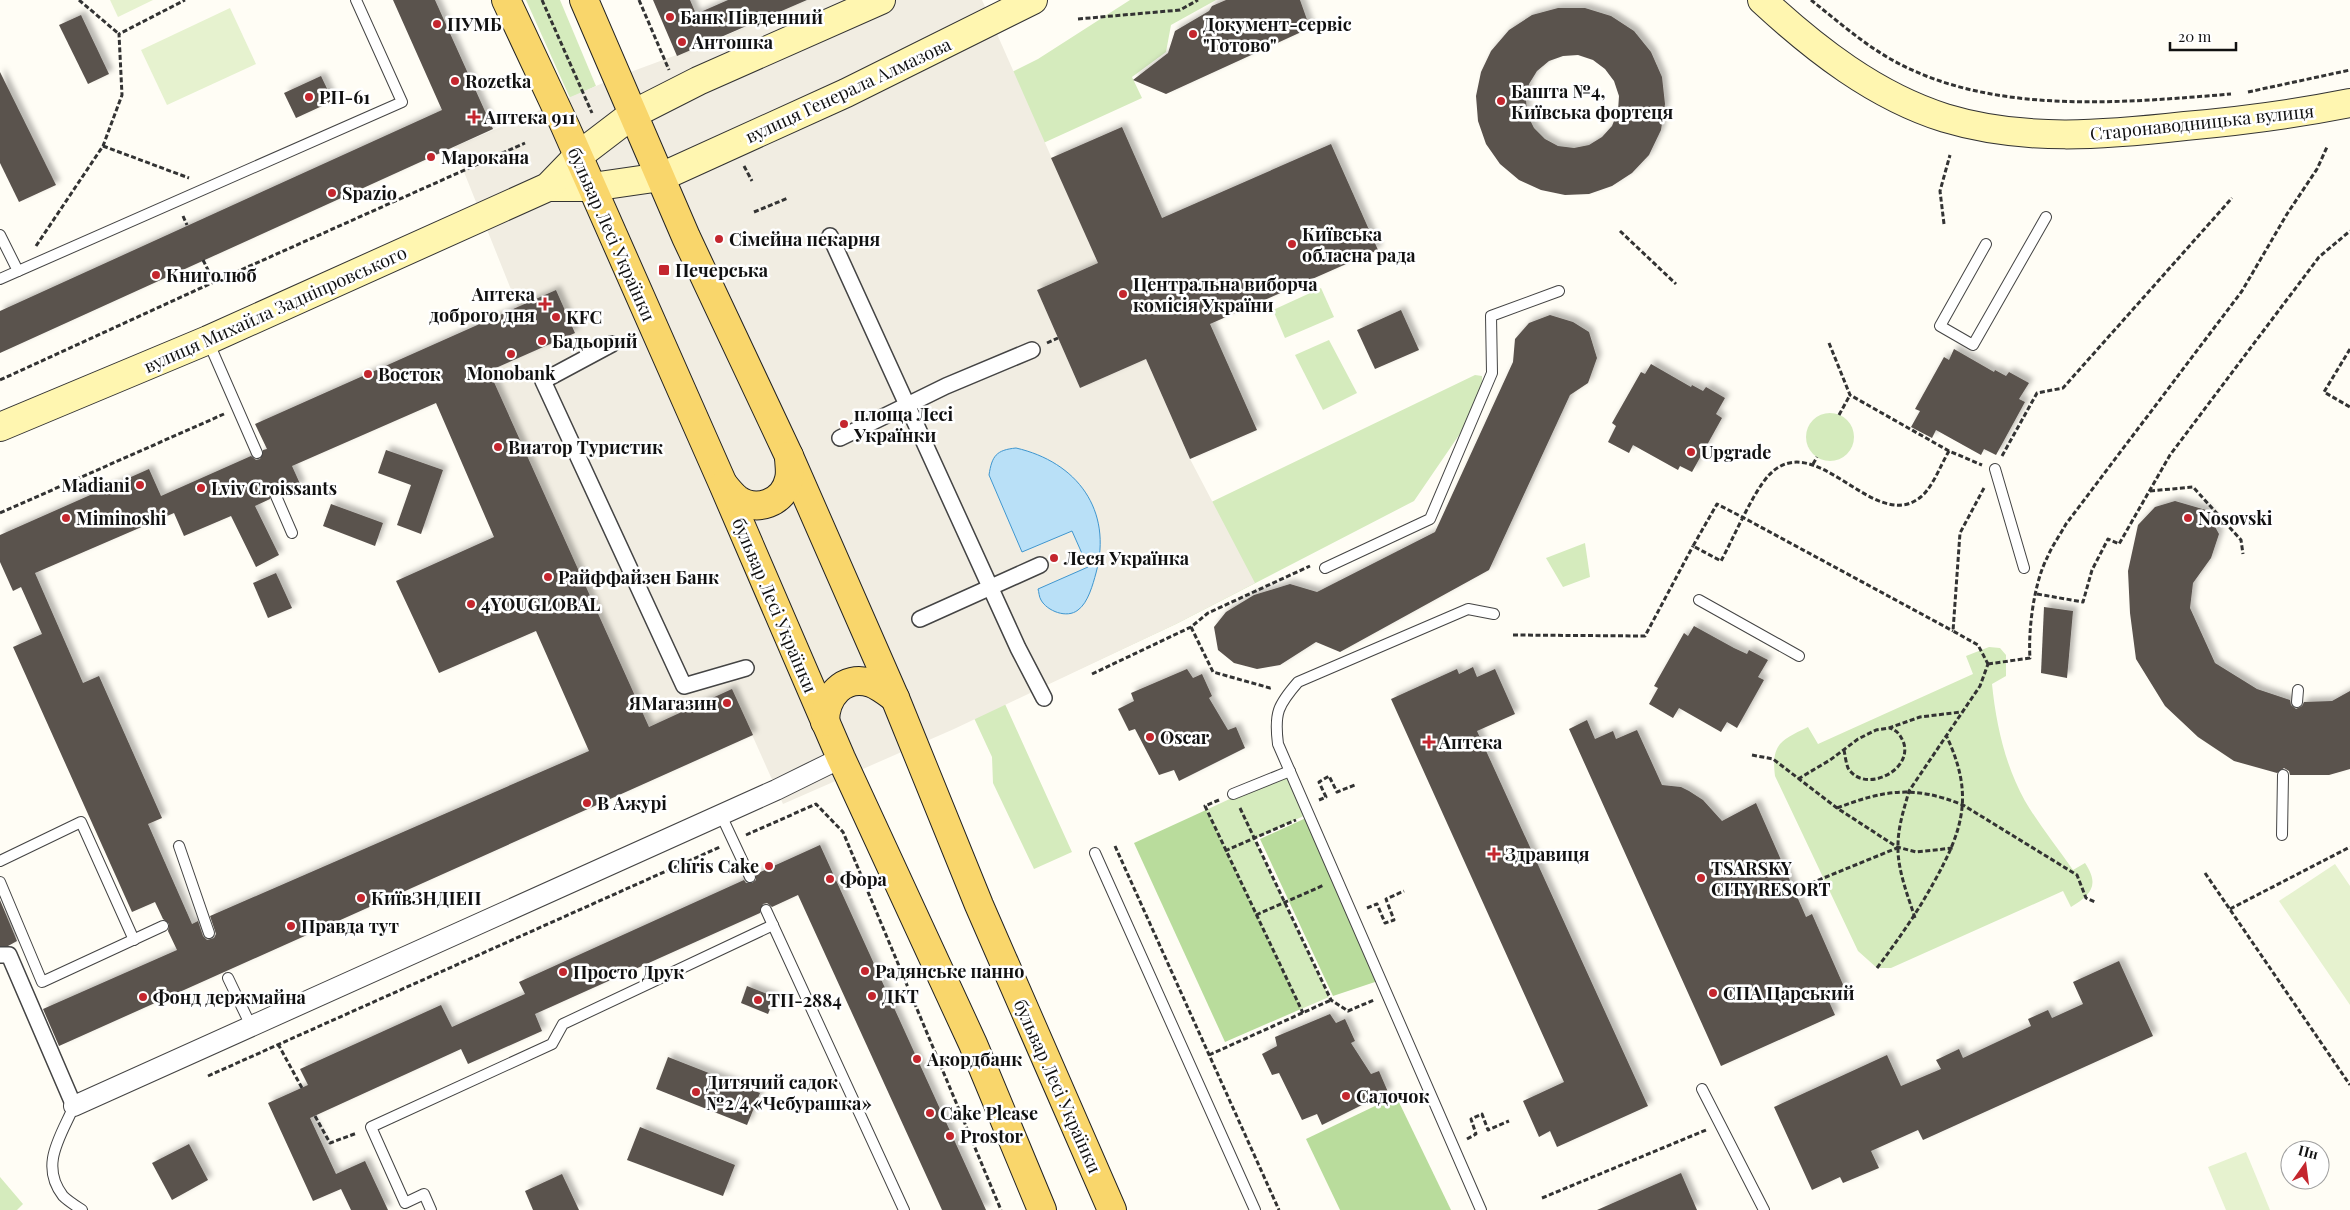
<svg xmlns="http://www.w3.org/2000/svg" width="2350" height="1210" viewBox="0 0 2350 1210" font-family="'Playfair Display',serif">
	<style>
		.green { fill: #d5ebbd }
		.forest { fill: #b9dc9c }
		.pitch { fill: #e6f2cf }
		.plaza { fill: #f1ede2 }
		.water { fill: #b9e0f7; stroke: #3f96cf }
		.building { fill: #5a524d; fill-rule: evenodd; filter: url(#shadow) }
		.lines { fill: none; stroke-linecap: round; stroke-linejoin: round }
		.service-casing { stroke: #444; stroke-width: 12 }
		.pedestrian-casing { stroke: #444; stroke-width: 18 }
		.minor-casing { stroke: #444; stroke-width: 22 }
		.secondary-casing { stroke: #333; stroke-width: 30 }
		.primary-casing { stroke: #222; stroke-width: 30 }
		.path { stroke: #333; stroke-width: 3; stroke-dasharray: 5 2.5; stroke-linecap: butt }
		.service { stroke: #fff; stroke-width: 10 }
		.pedestrian { stroke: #fff; stroke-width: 15 }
		.minor { stroke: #fff; stroke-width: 20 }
		.secondary { stroke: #fff6b0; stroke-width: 28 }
		.primary { stroke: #f9d66b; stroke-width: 28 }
		.poi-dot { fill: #c4262e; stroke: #fff; stroke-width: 2 }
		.labels { text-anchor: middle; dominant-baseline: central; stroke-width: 5; stroke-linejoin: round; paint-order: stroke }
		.poi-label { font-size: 18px; font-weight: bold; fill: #111; stroke: #fff; text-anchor: start }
		.street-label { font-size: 18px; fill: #111; stroke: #fff }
	</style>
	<defs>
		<filter id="shadow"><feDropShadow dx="4.5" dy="-4.5" stdDeviation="2.5" flood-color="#0004"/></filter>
	</defs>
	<rect width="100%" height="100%" fill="#fffdf5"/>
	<g class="green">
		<polygon points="526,0 560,0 596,86 570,98"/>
		<polygon points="1130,0 1216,0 1171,25 1166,52 1132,77 1142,98 1039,145 869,143 1038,59"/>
		<polygon points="1321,288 1334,317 1285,338 1273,310"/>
		<polygon points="1329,340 1357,393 1323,410 1295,355"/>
		<polygon points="1475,375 1482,376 1483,400 1414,501 1176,624 1005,704 1072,852 1034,869 993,783 992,757 974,718 1201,507"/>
		<circle cx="1830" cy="437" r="24"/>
		<polygon points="1585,543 1590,577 1563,587 1546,558"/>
		<path d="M1989,647L2000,648L2006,655V676L1992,684C1996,724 2005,765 2025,801C2039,825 2057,847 2073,870L2085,863C2100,885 2091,895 2071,907L2063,891L1891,968H1877L1858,951L1775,776C1771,744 1781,740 1808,727L1818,744L1973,674L1966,656Z"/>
		<polygon points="1290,771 1308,814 1254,839 1329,997 1301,1009 1206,810"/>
		<polygon points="0,1177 23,1204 17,1210 0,1210"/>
	</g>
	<g class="forest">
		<polygon points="1206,810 1301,1009 1225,1042 1134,843"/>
		<polygon points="1306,818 1378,981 1333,996 1260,839"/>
		<polygon points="1396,1096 1451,1210 1340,1210 1306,1139"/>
	</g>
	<g class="pitch">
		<polygon points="110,0 153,0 118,17"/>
		<polygon points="230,8 256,64 167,105 141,50"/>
		<polygon points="2335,864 2350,886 2350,1005 2279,901"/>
		<polygon points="2246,1152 2270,1210 2226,1210 2208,1167"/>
	</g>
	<polygon class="plaza" points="807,0 982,0 1098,263 1037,290 1080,388 1146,359 1190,459 1255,583 1176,624 954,729 783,804 732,690 649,727 489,371 575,332 556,290 518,307 454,147 617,77 709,43"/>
	<path class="water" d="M1016,448C1077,462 1113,510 1096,573C1093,584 1088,603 1078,610C1067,619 1047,611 1041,600C1039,597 1039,592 1038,589L1088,567L1072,531L1022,552L989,475C992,456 996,450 1016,448Z"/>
	<g class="building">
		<polygon points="393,0 435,0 493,129 0,353 0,311 442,110"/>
		<polygon points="653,0 690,0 696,14 728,0 807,0 677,56"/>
		<polygon points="1226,0 1300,0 1310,28 1166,94 1133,80 1168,53 1175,31 1209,11 1212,6"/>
		<path d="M1558,8H1585L1611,16L1634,31L1651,52L1662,77L1665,104L1661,130L1649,155L1632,173L1612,186L1589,194L1565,195L1541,190L1519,180L1500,164L1486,144L1478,121L1476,96L1481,72L1491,51L1509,30L1532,15ZM1578,55L1593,60L1605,69L1614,81L1619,96L1618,111L1612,126L1602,137L1589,145L1574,148L1558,146L1545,139L1534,128L1527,114L1526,99L1529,84L1537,71L1549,61L1563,56Z"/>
		<polygon points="81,15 109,74 88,84 59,25"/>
		<polygon points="0,72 56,185 19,202 0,163"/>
		<polygon points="321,76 333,101 296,118 284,93"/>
		<polygon points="1122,127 1162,218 1331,144 1378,250 1210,324 1257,430 1190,459 1146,359 1080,388 1037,290 1098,263 1051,158"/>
		<path d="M556,290L575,333L489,371L649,727L732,689L753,735L59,1046L43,1009L177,950L168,931L169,924L163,919L155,902L132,912L13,647L42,634L21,587L13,591L0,562V535L149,469L161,496L251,456L256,460L260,459L263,450L267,449L255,424ZM436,403L494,537L396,581L439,673L536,631L589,751L210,916L216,934L214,938L207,940L203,936L198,921L192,924L148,824L162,818L99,676L83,683L35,573L174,513L184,536L231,516L256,567L279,555L255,506L270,499V492L274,490H280L282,493L301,486L292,466Z"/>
		<polygon points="1401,310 1419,350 1375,369 1357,330"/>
		<polygon points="1550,315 1573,322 1589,332 1597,358 1588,383 1570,395 1489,570 1340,652 1316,642 1280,665 1257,669 1234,663 1218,650 1214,627 1226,612 1254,595 1290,584 1317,592 1435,532 1513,362 1515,339 1529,323"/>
		<polygon points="1954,349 1994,372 1995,370 2006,376 2009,372 2029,383 2019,399 2025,402 1996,455 1984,449 1981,455 1936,430 1932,438 1911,427 1920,411 1915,409 1944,357 1949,360"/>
		<polygon points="1651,364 1691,387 1692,385 1703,391 1706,387 1725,398 1716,414 1722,418 1692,472 1680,466 1678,470 1633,445 1629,453 1608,442 1616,426 1612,423 1641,372 1645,374"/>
		<polygon points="386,450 443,470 421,534 397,525 411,485 378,473"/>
		<polygon points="2175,501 2206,510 2219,534 2211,558 2193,583 2190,608 2215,663 2257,689 2290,700 2291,705 2296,709 2302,706 2304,702 2332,701 2350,691 2350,769 2329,775 2290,775 2289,771 2284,768 2277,773 2234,761 2198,737 2165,706 2136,659 2130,613 2128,571 2138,525 2155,507"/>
		<polygon points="331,504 383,523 375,546 323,526"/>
		<polygon points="276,573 292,608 268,618 253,583"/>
		<polygon points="2044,607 2073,611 2067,678 2041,673"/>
		<polygon points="1694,626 1734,648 1747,654 1749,650 1768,660 1758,677 1764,680 1737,728 1727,722 1721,732 1679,708 1673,718 1649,704 1658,688 1654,686 1684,633 1688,636"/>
		<polygon points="1473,667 1477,677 1495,669 1515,714 1477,731 1648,1106 1557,1147 1550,1131 1539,1137 1523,1101 1564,1082 1391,699 1457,669 1459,674"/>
		<polygon points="1187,669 1193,678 1202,674 1212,696 1209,698 1228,730 1236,727 1245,748 1179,781 1174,770 1159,775 1135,729 1129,731 1118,709 1134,701 1131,693"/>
		<polygon points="1587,720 1595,739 1613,731 1616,739 1637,730 1662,785 1681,787 1689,791 1703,800 1722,821 1756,803 1806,917 1812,914 1845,989 1827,997 1835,1015 1721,1066 1569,729"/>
		<polygon points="820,845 986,1210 942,1210 798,895 772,907 767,903 763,904 760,913 535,1014 542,1031 468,1064 461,1049 310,1118 336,1174 365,1161 388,1210 351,1210 341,1189 313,1201 268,1103 308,1085 300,1069 441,1005 452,1027 525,994 519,982 744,880 746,883 752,883 756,880 756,874"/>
		<polygon points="0,900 17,941 8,946 0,946"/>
		<polygon points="2119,961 2153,1036 1923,1140 1918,1130 1871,1151 1879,1168 1843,1183 1840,1177 1812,1190 1774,1107 1887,1055 1901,1086 1941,1069 1936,1060 1959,1049 1963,1058 2031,1026 2028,1019 2048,1010 2052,1018 2083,1004 2073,982"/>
		<polygon points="747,986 775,997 768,1014 741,1003"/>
		<polygon points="1330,1014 1336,1023 1345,1019 1355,1041 1351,1043 1371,1074 1379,1071 1388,1092 1322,1125 1317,1114 1302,1120 1279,1073 1272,1075 1262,1054 1277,1046 1275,1037"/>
		<polygon points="668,1057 760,1093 747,1125 656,1089"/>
		<polygon points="640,1127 735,1165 723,1196 627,1160"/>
		<polygon points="189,1144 208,1180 172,1200 152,1163"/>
		<polygon points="1681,1173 1697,1210 1597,1210"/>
		<polygon points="562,1174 579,1210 533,1210 525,1191"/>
	</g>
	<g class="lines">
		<defs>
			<g id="service">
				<polyline points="0,235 18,271"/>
				<polyline points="1986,244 1940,326 1973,345 2046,217"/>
				<polyline points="0,279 402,102 356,0"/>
				<polyline points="208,341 257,453"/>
				<polyline points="1995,469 2024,568"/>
				<polyline points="276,496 292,533"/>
				<polyline points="1325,568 1430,519 1492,373 1491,316 1559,291"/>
				<polyline points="1699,600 1799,656"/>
				<polyline points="2297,702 2298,690"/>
				<polyline points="1233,794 1290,771"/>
				<polyline points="721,815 750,877"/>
				<polyline points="2282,835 2283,775"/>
				<polyline points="179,846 209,933"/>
				<polyline points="1095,853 1255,1210"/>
				<polyline points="0,861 81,822 134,940"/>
				<polyline points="0,882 42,982 163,926"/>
				<polyline points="766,910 904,1210"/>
				<polyline points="228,978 251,1026"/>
				<polyline points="1702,1089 1764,1210"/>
				<path d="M74,1106C61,1136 39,1165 63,1196C68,1201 76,1206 82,1210"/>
				<polyline points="431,1210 424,1194 405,1203 371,1127 552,1044 563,1024 773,925"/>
				<path d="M1481,1210L1278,744C1274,713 1278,705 1298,682L1468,609L1494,614"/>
			</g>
			<g id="pedestrian">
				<polyline points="830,236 1018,648 1044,698"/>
				<polyline points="612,344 543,381 684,686 746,668"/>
				<polyline points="840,438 946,386 1032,350"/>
				<polyline points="920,619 1040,565"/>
				<polyline points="0,955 9,955 74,1106"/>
			</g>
			<polyline id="minor" points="74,1106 776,790 841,758"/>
			<g id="secondary">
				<path d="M1762,0C1815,49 1875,96 1945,118C2024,142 2105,135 2185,126C2241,121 2295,114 2350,103"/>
				<polyline points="548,187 592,187 661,177 846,93 1033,0"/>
				<polyline points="0,427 208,340 548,187 578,156 633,114 698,81 881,0"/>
			</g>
			<g id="primary">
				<polyline points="506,0 565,126 723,484 841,758 973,1044 1042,1210"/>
				<polyline points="584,0 686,237 789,456 895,698 979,905 1112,1210"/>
				<path d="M724,485C728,490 732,495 737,499C756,513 784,503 789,479C791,472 789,464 789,456"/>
				<path d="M825,722C825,697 843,674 871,683C879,686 888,693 895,698"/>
			</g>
		</defs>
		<use href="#service" class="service-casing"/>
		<use href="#pedestrian" class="pedestrian-casing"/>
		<use href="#minor" class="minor-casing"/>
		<use href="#secondary" class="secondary-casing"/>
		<use href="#primary" class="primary-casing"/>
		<g class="path">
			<polyline points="79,0 119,34"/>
			<polyline points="542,0 592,113"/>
			<polyline points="639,0 669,70"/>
			<path d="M1811,0C1835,19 1860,41 1887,57C1987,116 2120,103 2231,94"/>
			<polyline points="1078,19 1180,10 1198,0"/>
			<polyline points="2248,92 2350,70"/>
			<polyline points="103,146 189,178"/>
			<polyline points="744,166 752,181"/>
			<polyline points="754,212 788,198"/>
			<polyline points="183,216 187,225"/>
			<polyline points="1944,224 1940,191 1950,155"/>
			<polyline points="1620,231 1676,284"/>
			<polyline points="36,246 103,146 122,95 119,34 185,0"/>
			<polyline points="214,282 525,143"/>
			<polyline points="1047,343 1058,338"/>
			<polyline points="1829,343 1850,395 1949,451 1982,465"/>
			<polyline points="2350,349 2324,392 2350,407"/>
			<polyline points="0,380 214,282 203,260"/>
			<polyline points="1839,415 1850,395"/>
			<path d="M1949,451C1940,466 1932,490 1918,499C1872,531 1815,427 1769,475C1753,492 1733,539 1721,561L1693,546L1717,504L1744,518L1953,631"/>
			<polyline points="2002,456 2037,393 2063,388 2232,198"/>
			<polyline points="1813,464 1817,457"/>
			<polyline points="1984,488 1960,533 1953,631 1978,645 1988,664"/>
			<polyline points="2150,491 2193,487 2241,540 2243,554"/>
			<polyline points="0,513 224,414"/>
			<polyline points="2037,594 2083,602 2092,570 2108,539 2119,544 2170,455 2319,257 2350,231"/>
			<polyline points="1191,627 1213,672 1270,688 1273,687"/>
			<polyline points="1513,635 1645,636 1693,546"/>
			<path d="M1988,664L2030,658C2028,630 2034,583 2047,558C2052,546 2060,535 2066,524L2242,291L2287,214L2317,169L2327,147"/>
			<polyline points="1092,674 1191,627 1208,613 1310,566"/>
			<path d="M1844,750C1845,755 1846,763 1848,768C1864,795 1915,770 1903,741C1899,733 1897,731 1890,728"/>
			<polyline points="1752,755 1773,759 1837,808 1897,847 1916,852 1953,848"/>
			<polyline points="1798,779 1830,760 1858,739 1876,730 1889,728 1920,717 1961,712"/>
			<polyline points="1219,800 1205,806 1303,1013"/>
			<polyline points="1319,800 1326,797 1319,782 1329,776 1337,792 1355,785"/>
			<polyline points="1240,808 1331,1000 1348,1011 1374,1000"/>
			<path d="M1837,808C1884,790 1914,785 1963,805L2077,875L2086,898L2095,902"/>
			<polyline points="746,835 816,804 843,832 1001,1210"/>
			<polyline points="1115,846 1279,1210"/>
			<polyline points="1225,851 1296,820"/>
			<polyline points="2205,873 2350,1085"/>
			<polyline points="1804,886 1897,848"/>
			<polyline points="1367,908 1377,904 1385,923 1394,920 1386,899 1404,891"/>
			<polyline points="2230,909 2350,847"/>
			<polyline points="1256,915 1324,885"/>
			<path d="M1915,918C1908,896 1897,869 1898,845C1898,827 1904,809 1909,791L1980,686L1988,664"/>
			<path d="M1877,968C1898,940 1917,913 1934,882C1964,828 1974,794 1946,735"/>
			<polyline points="278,1044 302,1088"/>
			<polyline points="1209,1055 1331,1000"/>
			<polyline points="208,1076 720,847"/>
			<polyline points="315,1116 330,1143 357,1133"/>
			<polyline points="1467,1139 1476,1134 1471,1119 1482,1114 1488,1130 1509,1121"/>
			<polyline points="1542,1198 1706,1130"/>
		</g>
		<use href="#service" class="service"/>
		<use href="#pedestrian" class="pedestrian"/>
		<use href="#minor" class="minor"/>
		<use href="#secondary" class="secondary"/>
		<use href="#primary" class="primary"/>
	</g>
	<g class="poi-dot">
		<circle cx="670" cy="17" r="5"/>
		<circle cx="437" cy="24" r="5"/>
		<circle cx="1193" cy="34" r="5"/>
		<circle cx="682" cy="42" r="5"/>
		<circle cx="455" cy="81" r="5"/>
		<circle cx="309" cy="97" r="5"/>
		<circle cx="1501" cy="101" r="5"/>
		<path d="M471.5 109.5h5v5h5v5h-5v5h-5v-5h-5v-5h5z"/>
		<circle cx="431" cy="157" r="5"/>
		<circle cx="332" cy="193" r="5"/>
		<circle cx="719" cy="239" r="5"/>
		<circle cx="1292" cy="244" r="5"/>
		<rect x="658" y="264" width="12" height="12" rx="2.5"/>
		<circle cx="156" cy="275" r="5"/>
		<circle cx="1123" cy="294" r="5"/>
		<path d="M542.5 296.5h5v5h5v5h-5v5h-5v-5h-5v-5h5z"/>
		<circle cx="556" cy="317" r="5"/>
		<circle cx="542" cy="341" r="5"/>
		<circle cx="511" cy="354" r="5"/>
		<circle cx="368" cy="374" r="5"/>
		<circle cx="844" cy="424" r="5"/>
		<circle cx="498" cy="447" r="5"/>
		<circle cx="1691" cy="452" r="5"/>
		<circle cx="140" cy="485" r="5"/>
		<circle cx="201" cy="488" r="5"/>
		<circle cx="66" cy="518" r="5"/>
		<circle cx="2188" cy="518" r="5"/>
		<circle cx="1054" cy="558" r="5"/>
		<circle cx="548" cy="577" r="5"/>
		<circle cx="471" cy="604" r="5"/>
		<circle cx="727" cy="703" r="5"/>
		<circle cx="1150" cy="737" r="5"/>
		<path d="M1426.5 734.5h5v5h5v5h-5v5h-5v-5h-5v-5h5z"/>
		<circle cx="587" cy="803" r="5"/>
		<path d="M1491.5 846.5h5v5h5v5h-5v5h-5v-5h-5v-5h5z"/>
		<circle cx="769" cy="866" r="5"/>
		<circle cx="1701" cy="878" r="5"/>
		<circle cx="830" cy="879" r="5"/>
		<circle cx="361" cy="898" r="5"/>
		<circle cx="291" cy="926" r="5"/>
		<circle cx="865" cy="971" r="5"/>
		<circle cx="563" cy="972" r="5"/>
		<circle cx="1713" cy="993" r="5"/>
		<circle cx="872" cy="996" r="5"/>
		<circle cx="143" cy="997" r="5"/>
		<circle cx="758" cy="1000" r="5"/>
		<circle cx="917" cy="1059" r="5"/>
		<circle cx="696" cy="1092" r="5"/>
		<circle cx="1346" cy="1096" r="5"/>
		<circle cx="930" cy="1113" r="5"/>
		<circle cx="950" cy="1136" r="5"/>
	</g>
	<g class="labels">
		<g class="poi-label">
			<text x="680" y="17">Банк Пiвденний</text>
			<text x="447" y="24">ПУМБ</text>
			<text x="1203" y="24">Документ-сервіс<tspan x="1203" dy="21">"Готово"</tspan></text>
			<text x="692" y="42">Антошка</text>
			<text x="465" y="81">Rozetka</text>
			<text x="1511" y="91">Башта №4,<tspan x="1511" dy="21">Київська фортеця</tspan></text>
			<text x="319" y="97">РП-61</text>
			<text x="484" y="117">Аптека 911</text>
			<text x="441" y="157">Марокана</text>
			<text x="342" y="193">Spazio</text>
			<text x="1302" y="234">Київська<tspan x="1302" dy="21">обласна рада</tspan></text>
			<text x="729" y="239">Сімейна пекарня</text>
			<text x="675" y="270">Печерська</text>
			<text x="166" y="275">Книголюб</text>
			<text x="1133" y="284">Центральна виборча<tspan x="1133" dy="21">комісія України</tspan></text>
			<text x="535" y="294" text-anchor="end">Аптека<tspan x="535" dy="21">доброго дня</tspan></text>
			<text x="566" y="317">KFC</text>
			<text x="552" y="341">Бадьорий</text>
			<text x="511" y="373" text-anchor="middle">Monobank</text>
			<text x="378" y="374">Восток</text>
			<text x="854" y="414">площа Лесі<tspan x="854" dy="21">Українки</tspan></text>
			<text x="508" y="447">Виатор Туристик</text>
			<text x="1701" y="452">Upgrade</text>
			<text x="130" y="485" text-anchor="end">Madiani</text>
			<text x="211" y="488">Lviv Croissants</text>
			<text x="76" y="518">Miminoshi</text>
			<text x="2198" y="518">Nosovski</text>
			<text x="1064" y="558">Леся Українка</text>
			<text x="558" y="577">Райффайзен Банк</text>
			<text x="481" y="604">4YOUGLOBAL</text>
			<text x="717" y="703" text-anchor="end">ЯМагазин</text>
			<text x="1160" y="737">Oscar</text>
			<text x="1439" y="742">Аптека</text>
			<text x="597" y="803">В Ажурі</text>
			<text x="1505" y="854">Здравиця</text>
			<text x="759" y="866" text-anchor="end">Chris Cake</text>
			<text x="1711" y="868">TSARSKY<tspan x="1711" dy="21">CITY RESORT</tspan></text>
			<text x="840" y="879">Фора</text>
			<text x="371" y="898">КиївЗНДІЕП</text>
			<text x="301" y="926">Правда тут</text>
			<text x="875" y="971">Радянське панно</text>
			<text x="573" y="972">Просто Друк</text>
			<text x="1723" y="993">СПА Царський</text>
			<text x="882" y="996">ДКТ</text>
			<text x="153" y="997">Фонд держмайна</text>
			<text x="768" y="1000">ТП-2884</text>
			<text x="927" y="1059">Акордбанк</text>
			<text x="706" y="1082">Дитячий садок<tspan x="706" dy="21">№2/4 «Чебурашка»</tspan></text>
			<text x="1356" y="1096">Садочок</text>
			<text x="940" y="1113">Cake Please</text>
			<text x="960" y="1136">Prostor</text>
		</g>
		<g class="street-label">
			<text transform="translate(848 90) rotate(-25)">вулиця Генерала Алмазова</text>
			<text transform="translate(2202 122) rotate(-6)">Старонаводницька вулиця</text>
			<text transform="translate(612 234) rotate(66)">бульвар Лесі Українки</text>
			<text transform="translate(275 309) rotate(-24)">вулиця Михайла Задніпровського</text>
			<text transform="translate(775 605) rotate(67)">бульвар Лесі Українки</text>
			<text transform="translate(1058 1086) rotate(66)">бульвар Лесі Українки</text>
		</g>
	</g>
	<g transform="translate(2305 1165) rotate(14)"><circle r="24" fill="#ffffff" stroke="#a0a0a0"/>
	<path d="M0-4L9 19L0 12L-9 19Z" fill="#c4262e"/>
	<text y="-8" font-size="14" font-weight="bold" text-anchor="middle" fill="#111111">Пн</text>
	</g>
	<path d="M2170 42v8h66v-8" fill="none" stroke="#111111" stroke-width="2.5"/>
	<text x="2178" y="42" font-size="15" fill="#111111" stroke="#ffffff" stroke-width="4" paint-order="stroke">20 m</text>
</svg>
